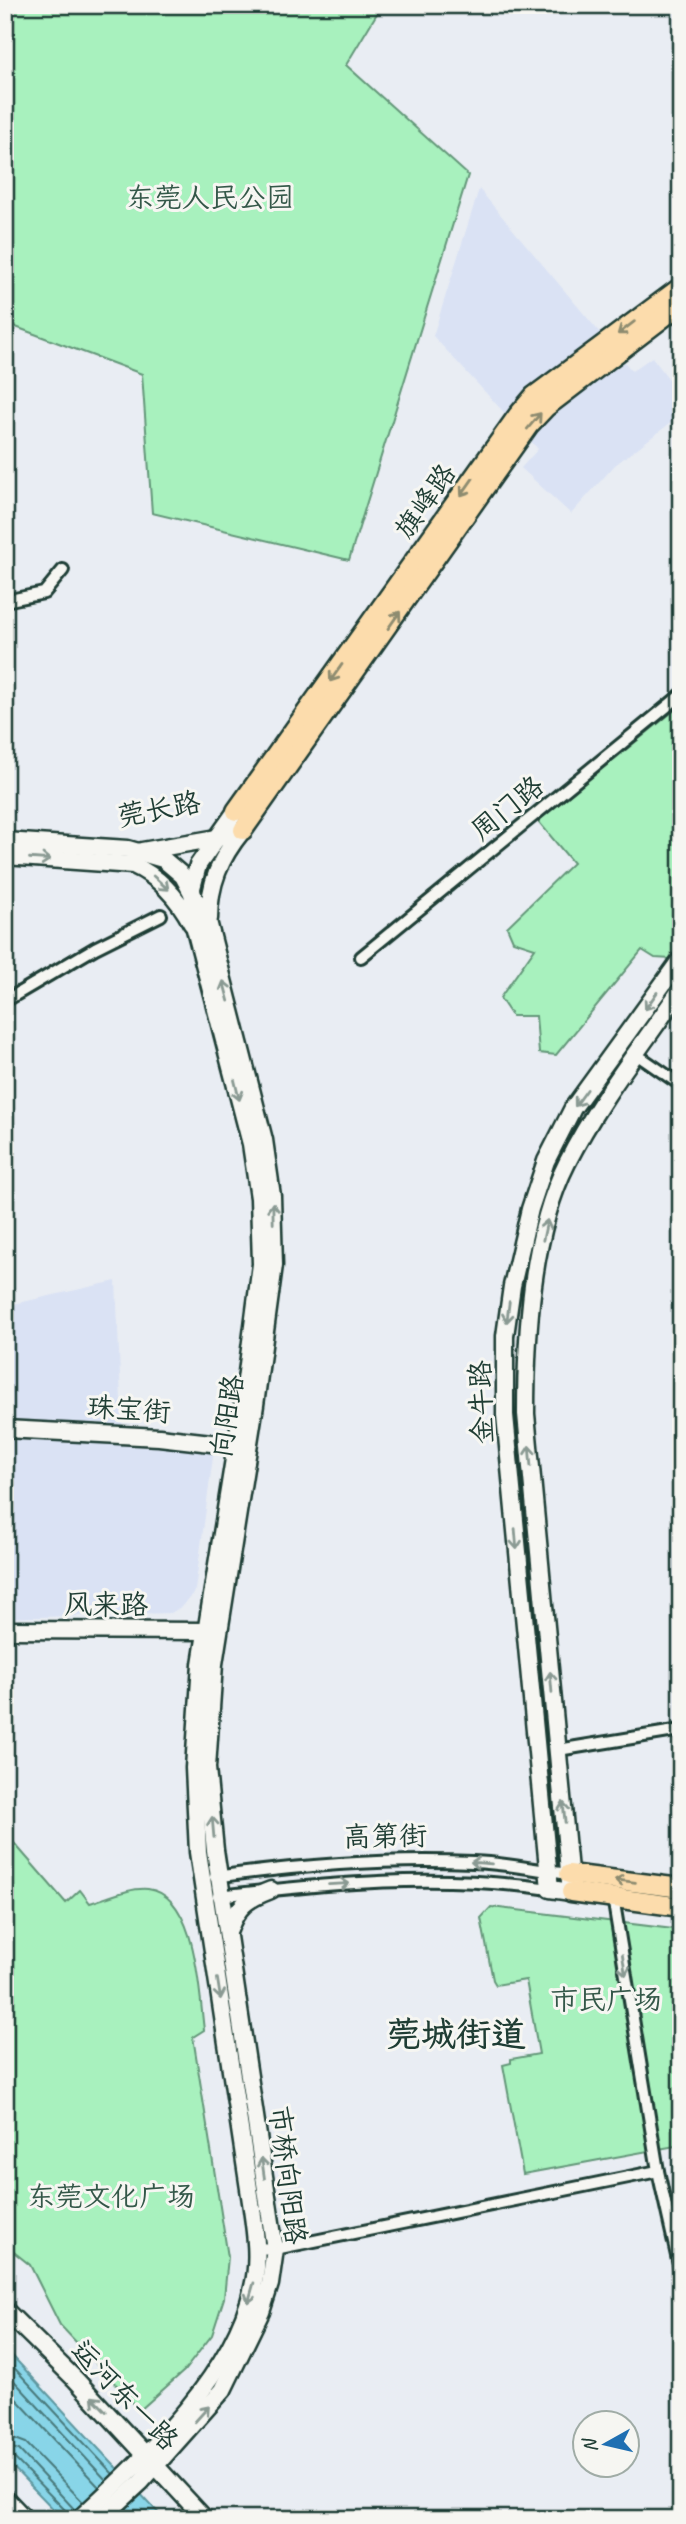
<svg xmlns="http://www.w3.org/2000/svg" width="686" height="2524" viewBox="0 0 686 2524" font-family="Caveat,'LXGW WenKai TC',sans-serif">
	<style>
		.built { fill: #dae2f4 }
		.green { fill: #a8f1be; stroke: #649779; stroke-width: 2 }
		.water { fill: #88d5e8; stroke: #5e98a0; stroke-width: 2 }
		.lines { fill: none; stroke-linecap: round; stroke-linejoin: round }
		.shore { stroke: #497a7c; stroke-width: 2 }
		.street-casing { stroke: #1f3d34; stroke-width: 16 }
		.secondary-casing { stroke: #1f3d34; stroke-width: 21 }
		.primary-casing { stroke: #1f3d34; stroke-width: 23 }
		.street { stroke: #f6f6f2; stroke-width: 10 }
		.secondary { stroke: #f6f6f2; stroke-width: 16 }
		.primary { stroke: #fcdcac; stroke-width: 18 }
		.oneway { stroke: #8e8c70 }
		.oneway2 { stroke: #8a9a93 }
		.labels { text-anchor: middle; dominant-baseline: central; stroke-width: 6; stroke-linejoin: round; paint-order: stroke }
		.park-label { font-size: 28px; fill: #345849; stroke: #f6f6f2 }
		.street-label { font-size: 28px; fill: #1f3d34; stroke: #f6f6f2 }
		.district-label { font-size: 35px; font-weight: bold; fill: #1f3d34; stroke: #f6f6f2 }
	</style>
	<rect width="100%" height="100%" fill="#e9edf3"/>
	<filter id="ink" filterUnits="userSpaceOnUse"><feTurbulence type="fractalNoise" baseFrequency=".0143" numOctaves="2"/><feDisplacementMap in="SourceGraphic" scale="14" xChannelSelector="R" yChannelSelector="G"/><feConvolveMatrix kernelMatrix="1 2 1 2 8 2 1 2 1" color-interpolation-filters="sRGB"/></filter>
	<g filter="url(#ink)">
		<g class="built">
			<polygon points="479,189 632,371 652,357 681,395 681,415 615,465 571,514 521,468 538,449 433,336"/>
			<polygon points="116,1281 122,1425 216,1435 195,1590 184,1605 171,1613 5,1618 5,1306"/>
		</g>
		<g class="green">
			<polygon points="5,5 382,5 346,65 468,175 349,560 152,513 142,374 5,323"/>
			<polygon points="681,705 681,945 671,959 655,958 642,950 556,1055 539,1053 536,1016 512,1016 500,998 535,948 513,941 507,927 573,863 538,821"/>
			<path d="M8,1836L66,1903L80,1890L90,1903C107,1898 131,1887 148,1889C197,1895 199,1992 204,2030L193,2037L228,2257L224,2298L212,2335L184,2371L140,2410L60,2325L30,2265L5,2245Z"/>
			<polygon points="491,1907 681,1930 681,2145 523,2174 503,2065 511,2063 511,2059 539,2054 526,1980 496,1985 493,1980 481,1918"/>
		</g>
		<polygon class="water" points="5,2348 164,2519 63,2519 5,2459"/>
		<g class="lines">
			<g class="shore">
				<polyline points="5,2358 113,2474"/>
				<polyline points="5,2371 106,2480"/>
				<polyline points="5,2387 99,2487"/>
				<polyline points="5,2435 26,2443 83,2502"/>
				<polyline points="5,2446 19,2450 75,2510"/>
				<polyline points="5,2454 13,2457 66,2511 67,2519"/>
			</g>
			<defs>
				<g id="street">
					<polyline points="5,601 44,593 63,570"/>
					<polyline points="361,957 681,695"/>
					<polyline points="5,1001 95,948 161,915"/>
					<polyline points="636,1054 681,1085"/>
					<polyline points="558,1750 681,1730"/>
					<path d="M215,1877C301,1865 387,1858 473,1862C505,1863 537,1870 569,1874"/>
					<path d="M218,1896C331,1883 436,1873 550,1889"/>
					<polyline points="613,1897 658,2171 681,2274"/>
					<polyline points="257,2248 275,2249 658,2171"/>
				</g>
				<g id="secondary">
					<polyline points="5,841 128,849 163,859 183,876 209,925 264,1140 272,1196 274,1265 255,1405 214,1664 207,1768 215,1850 275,2249 270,2284 261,2312 223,2390 141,2482 101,2519"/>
					<polyline points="142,851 223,837 243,830"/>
					<path d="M5,856L133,865C160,877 178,898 192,924"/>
					<path d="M209,919C209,884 220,858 242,831"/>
					<path d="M681,959L573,1108L546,1161L530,1209L512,1286L505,1336V1415L550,1889L571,1892L526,1414C526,1335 531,1234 567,1163C598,1101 642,1046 681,989"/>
					<polyline points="5,1429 159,1437 246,1447"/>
					<polyline points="5,1630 206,1631"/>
					<path d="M229,1930C237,1906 247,1899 271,1890"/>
					<polyline points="5,2310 76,2380 205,2519"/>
					<polyline points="5,2498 25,2519"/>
					<path d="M79,2519C144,2458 233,2378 253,2287C260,2259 255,2230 251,2202L198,1852L194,1768L201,1664L243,1403L261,1264L259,1198L251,1144L195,929L192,888L198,865L236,811"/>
				</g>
				<g id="primary">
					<polyline points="236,811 518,415 534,396 681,287"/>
					<polyline points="243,830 529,425 546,407 681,304"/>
					<polyline points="569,1874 681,1888"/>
					<polyline points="571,1892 681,1907"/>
				</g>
			</defs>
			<use href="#street" class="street-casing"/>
			<use href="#secondary" class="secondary-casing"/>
			<use href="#primary" class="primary-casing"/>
			<use href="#street" class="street"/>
			<use href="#secondary" class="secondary"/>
			<use href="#primary" class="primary"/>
		</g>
		<defs><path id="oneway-shaft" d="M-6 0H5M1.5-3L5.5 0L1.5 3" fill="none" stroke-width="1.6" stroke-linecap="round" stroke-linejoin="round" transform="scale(1.75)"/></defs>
		<g class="oneway">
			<use href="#oneway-shaft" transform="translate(626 328) rotate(143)"/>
			<use href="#oneway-shaft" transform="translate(534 421) rotate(-50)"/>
			<use href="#oneway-shaft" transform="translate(467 487) rotate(125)"/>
			<use href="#oneway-shaft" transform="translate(394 620) rotate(-55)"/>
			<use href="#oneway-shaft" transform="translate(336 673) rotate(125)"/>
			<use href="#oneway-shaft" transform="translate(625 1881) rotate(-173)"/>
		</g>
		<g class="oneway2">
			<use href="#oneway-shaft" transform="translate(40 859) rotate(4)"/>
			<use href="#oneway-shaft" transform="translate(161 883) rotate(42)"/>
			<use href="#oneway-shaft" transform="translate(226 991) rotate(-105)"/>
			<use href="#oneway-shaft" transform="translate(651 1001) rotate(125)"/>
			<use href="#oneway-shaft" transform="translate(237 1090) rotate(76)"/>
			<use href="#oneway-shaft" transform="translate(581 1098) rotate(126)"/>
			<use href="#oneway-shaft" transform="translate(273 1213) rotate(-91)"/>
			<use href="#oneway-shaft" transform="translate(545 1230) rotate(-78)"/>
			<use href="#oneway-shaft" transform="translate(508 1312) rotate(97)"/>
			<use href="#oneway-shaft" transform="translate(530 1456) rotate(-95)"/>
			<use href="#oneway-shaft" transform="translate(516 1539) rotate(85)"/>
			<use href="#oneway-shaft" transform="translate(551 1682) rotate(-95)"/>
			<use href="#oneway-shaft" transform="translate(564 1812) rotate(-96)"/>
			<use href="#oneway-shaft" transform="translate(213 1827) rotate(-95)"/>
			<use href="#oneway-shaft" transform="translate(481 1863) rotate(-175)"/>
			<use href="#oneway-shaft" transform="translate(339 1884) rotate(-3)"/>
			<use href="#oneway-shaft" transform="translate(624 1965) rotate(81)"/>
			<use href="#oneway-shaft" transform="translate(219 1989) rotate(81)"/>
			<use href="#oneway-shaft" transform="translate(263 2168) rotate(-98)"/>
			<use href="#oneway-shaft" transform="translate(251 2293) rotate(106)"/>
			<use href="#oneway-shaft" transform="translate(99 2404) rotate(-134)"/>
			<use href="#oneway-shaft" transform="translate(202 2414) rotate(-48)"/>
		</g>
	</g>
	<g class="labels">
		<g class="park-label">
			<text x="210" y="197">东莞人民公园</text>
			<text x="606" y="1999">市民广场</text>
			<text x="111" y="2196">东莞文化广场</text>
		</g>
		<g class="street-label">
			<text transform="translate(425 501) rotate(-55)">旗峰路</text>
			<text transform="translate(507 808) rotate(-39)">周门路</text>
			<text transform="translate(159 809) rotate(-11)">莞长路</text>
			<text transform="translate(481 1402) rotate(-92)">金牛路</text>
			<text transform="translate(129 1409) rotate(4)">珠宝街</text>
			<text transform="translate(227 1416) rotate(-81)">向阳路</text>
			<text x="106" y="1604">风来路</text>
			<text transform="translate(385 1836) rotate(-1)">高第街</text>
			<text transform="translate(288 2175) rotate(83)">市桥向阳路</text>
			<text transform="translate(125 2395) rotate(46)">运河东一路</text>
		</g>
		<g class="district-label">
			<text x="456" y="2034">莞城街道</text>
		</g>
	</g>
	<rect width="686" height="2524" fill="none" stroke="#f6f6f2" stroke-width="28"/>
	<rect x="14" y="14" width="658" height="2496" fill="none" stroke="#1f3d34" stroke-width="2.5" filter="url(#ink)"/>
	<g transform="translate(606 2444) rotate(262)"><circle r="33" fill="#f6f6f2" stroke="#a0aca6" stroke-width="2"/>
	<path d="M0-5L12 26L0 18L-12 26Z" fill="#1f6fb2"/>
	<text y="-10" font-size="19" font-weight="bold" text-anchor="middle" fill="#1f3d34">N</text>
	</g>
</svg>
